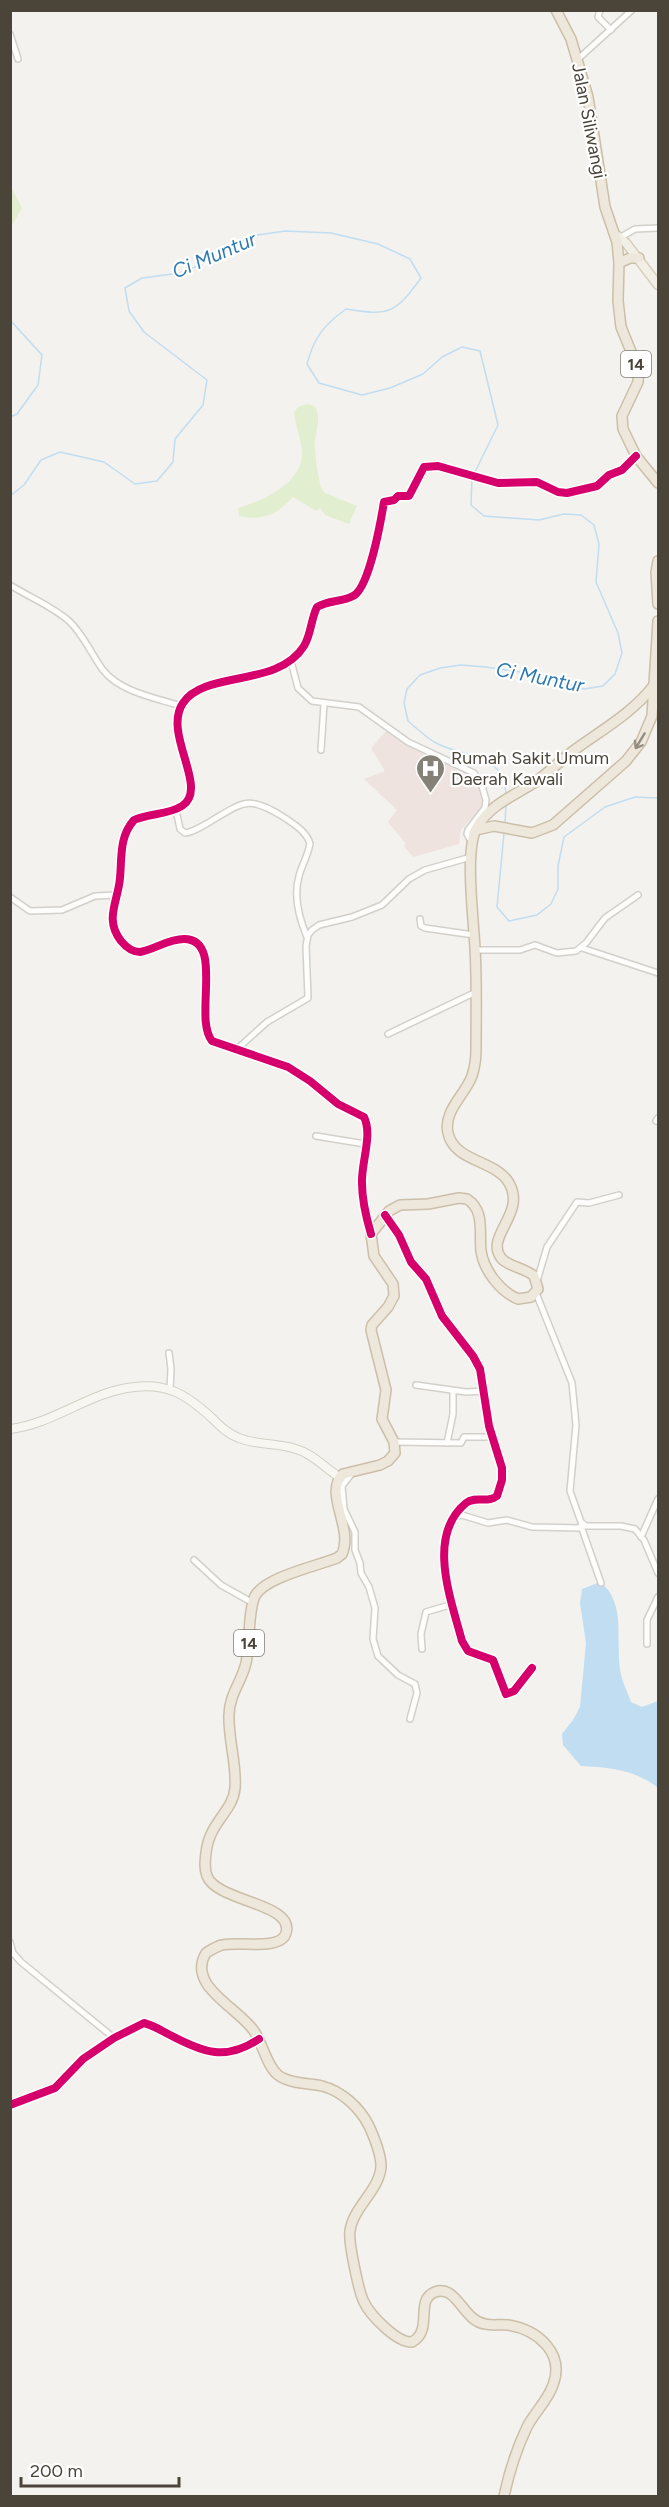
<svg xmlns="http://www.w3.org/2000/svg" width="669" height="2507" viewBox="0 0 669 2507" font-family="Figtree,sans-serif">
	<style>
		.medical { fill: #eee3df }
		.green { fill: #e1eecf }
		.water { fill: #c0ddf1 }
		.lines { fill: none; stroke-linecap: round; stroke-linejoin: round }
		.stream { stroke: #c0ddf1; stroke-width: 1.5 }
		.street-casing { stroke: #d2d0cb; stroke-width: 8 }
		.secondary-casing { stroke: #d3cfc5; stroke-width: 10 }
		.primary-casing { stroke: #d6cebb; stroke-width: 11 }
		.highway-casing { stroke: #ccbfa9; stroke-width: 12 }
		.street { stroke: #fdfdfc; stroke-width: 5 }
		.secondary { stroke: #f7f6f1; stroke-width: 8 }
		.primary { stroke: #f2efe6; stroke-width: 8 }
		.highway { stroke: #ede8db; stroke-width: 9 }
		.cycleway-casing { stroke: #fff; stroke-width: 11 }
		.cycleway { stroke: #d6006c; stroke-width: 8 }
		.oneway { stroke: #948e82 }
		.labels { text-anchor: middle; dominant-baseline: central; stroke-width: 4.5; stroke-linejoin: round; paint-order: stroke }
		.shield { fill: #fff; stroke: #817c74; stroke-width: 1.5 }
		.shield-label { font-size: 16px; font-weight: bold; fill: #4b4439 }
		.street-label { font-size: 18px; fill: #4b4439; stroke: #fff }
		.poi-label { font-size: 18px; fill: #4b4439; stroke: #fff; text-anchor: start }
		.water-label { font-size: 20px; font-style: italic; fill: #2e7ab2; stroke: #fff }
	</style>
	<rect width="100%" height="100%" fill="#f4f2ee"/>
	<polygon class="medical" points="386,731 425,755 465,770 477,780 483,797 482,807 461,830 459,844 413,857 404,846 406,844 388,822 397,810 364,779 385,771 371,748"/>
	<g class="green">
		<polygon points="11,187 22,208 11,227"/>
		<path d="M307,404L315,406C322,420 315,430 315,444C315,458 318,475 321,488L325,493L357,506L349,524L325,515L320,508L316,511L293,497C276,515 264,521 239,516L238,508C262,501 302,484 302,454C302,440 295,426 294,412L298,407Z"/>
	</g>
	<path class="water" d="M600,1582C628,1603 614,1645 621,1675C623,1684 628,1693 631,1702L642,1707L658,1701V1788C636,1770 609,1767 581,1766L563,1745L562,1734L573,1720L580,1707L586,1643L580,1603L582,1589Z"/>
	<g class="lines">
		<g class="stream">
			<polyline points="10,320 42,355 38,385 17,414 10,417"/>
			<path d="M472,478L471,505L484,516L539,520L564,514L581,515L594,525L599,544L596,582L618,633L622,653L615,674L603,686L584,689L521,672L486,667L461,665L440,668L420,675L407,689L404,703L408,721C416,728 425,736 434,742C464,759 505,751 506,796"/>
			<path d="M10,496L24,485L41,460L60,452L104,462L135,484L157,481L173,462L175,439L203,405L207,380L144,332L129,311L125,288L142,278L180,273L213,260L251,236L285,231L331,233L378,244L410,259L421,278C395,314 389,316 346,309C324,325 314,337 307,364L319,383L362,395L390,388L423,374L442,357L462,347L480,351L498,425L474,474"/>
			<polyline points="505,825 506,803"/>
			<polyline points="504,833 497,907 509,921 537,915 551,904 558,889 558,866 564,837 605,807 635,797 658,798"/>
		</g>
		<defs>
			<g id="street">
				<polyline points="600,10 598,17 611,30"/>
				<polyline points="10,34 18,59"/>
				<polyline points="577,60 632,10"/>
				<polyline points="621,237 635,229 658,228"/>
				<path d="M10,585C29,597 52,606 69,621C84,635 91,654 103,670C120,692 156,698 181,706"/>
				<polyline points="291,661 298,688 312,701 359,707 408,742 474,773 482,786 486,800 485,808 468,830 467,834 471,841"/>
				<polyline points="321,750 324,704"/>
				<path d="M176,810L180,829L185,833C193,832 199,828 206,824C243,803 246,793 285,818C295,825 307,832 310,844C308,855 302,865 299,876C293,897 299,918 307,937"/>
				<polyline points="10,897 30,911 62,910 95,896 116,895"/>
				<polyline points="420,919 421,926 425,928 474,935"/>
				<polyline points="582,948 658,973"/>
				<polyline points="475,950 520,950 535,945 557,953 576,951 586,943 605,918 638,895"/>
				<polyline points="388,1034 476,992"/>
				<polyline points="236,1050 267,1022 308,998 306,946 308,935 312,930 319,925 352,917 382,905 409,879 425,870 471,857"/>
				<polyline points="656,1121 658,1118"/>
				<polyline points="316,1136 365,1144"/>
				<path d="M385,1215L399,1235L411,1262L426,1279L442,1316L473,1356L480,1369L489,1426L502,1468V1480L497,1496C487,1504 476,1495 466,1503C426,1536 451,1599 462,1641L468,1651L493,1660L506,1694L514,1691L532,1668"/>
				<path d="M371,1234C366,1217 362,1201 362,1183C361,1163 373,1135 364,1117L338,1104L310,1081L288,1067L212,1041C193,1018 225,939 184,939C168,939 156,949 140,952C132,952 126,947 121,941C104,919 118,902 120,878C122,857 119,837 134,820C149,813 168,815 182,806C210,788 162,734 183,703C205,670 278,688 304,646C311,635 311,619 317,607C328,600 342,602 353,596C369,589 381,520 384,502L394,500L398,496H409L424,467L438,466L498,483L537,482L558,492L567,493L597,486L609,475L622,470L636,456"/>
				<polyline points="537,1281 547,1247 577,1202 589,1203 619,1195"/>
				<polyline points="536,1293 572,1383 576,1425 570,1491 581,1522 586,1526 621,1526 635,1529 644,1540 658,1573"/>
				<polyline points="169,1353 171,1369 170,1389"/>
				<polyline points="416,1385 466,1392 485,1391"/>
				<polyline points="394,1442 461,1443 464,1437 492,1437"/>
				<polyline points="447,1443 453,1414 453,1391"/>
				<polyline points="353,1472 342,1486 344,1509 355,1532 355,1550 360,1563 361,1573 369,1587 375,1608 373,1639 378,1656 398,1675 415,1684 417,1693 410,1719"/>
				<polyline points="456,1516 462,1515 488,1523 507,1520 532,1527 582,1528"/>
				<polyline points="581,1526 601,1583"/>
				<polyline points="641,1537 658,1499"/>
				<polyline points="194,1560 221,1585 253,1603"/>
				<polyline points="647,1644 647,1620 658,1597"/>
				<polyline points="422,1649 421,1634 426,1612 453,1604"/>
				<polyline points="10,1942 13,1953 21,1962 114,2038"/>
				<path d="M10,2105L55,2088L83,2059L114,2038L144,2023C153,2025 162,2031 170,2035C203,2053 225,2061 259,2039"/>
			</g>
			<path id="secondary" d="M10,1429C52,1424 86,1395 127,1388C166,1381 186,1394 213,1419C221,1427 228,1434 239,1438C256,1445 276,1443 293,1448C312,1453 324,1467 339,1477"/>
			<polyline id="primary" points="614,233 626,243 658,285"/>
			<g id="highway">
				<polyline points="556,10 571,39 588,97 605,207 617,242 619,263 618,301 621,327 639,371 638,382 622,416 623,429 636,456 658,483"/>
				<polyline points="619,263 630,258 639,258"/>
				<polyline points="658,561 656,572 658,604"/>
				<polyline points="476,830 494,826 532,833 553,825 626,761 641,742 652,716 658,621"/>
				<path d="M504,2496C509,2473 516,2450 527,2427C534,2413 548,2400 553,2385C565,2353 538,2330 508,2325C501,2324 493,2326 485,2324C463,2321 457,2284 435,2292C414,2300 434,2330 412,2342C397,2343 370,2315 364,2302C359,2293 348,2241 350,2231C353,2207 380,2190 381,2166C381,2154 374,2137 369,2126C360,2108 342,2091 322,2086C308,2083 290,2084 278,2075C266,2065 263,2044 254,2031C239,2008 186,1986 206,1953C211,1950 217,1946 222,1945C238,1941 281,1951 286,1933C295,1903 217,1902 207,1876C204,1868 205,1861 206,1853C209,1822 233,1812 235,1788C237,1764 228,1739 229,1715C229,1695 242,1681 246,1663C250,1645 248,1610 255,1596C265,1577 317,1566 337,1558L342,1554C354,1528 323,1493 343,1474L380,1465L388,1461L395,1453L394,1442L382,1419L386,1390L371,1330L372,1325L388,1307L394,1296L393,1284L374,1256L371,1234L389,1211L400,1205L428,1204L459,1198L467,1199C485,1210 479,1233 481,1251C484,1271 501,1292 518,1299L531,1297L538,1289L534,1276C525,1268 510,1267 502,1259C483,1237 527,1214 509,1183C496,1160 454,1162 448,1133C443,1111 465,1095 472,1076C475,1067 476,1058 476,1049C476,1016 477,982 475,949C474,921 464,850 477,827C490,805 513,796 534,783C548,773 560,761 573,751C600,731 633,713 654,685"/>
			</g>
		</defs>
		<use href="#street" class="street-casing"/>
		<use href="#secondary" class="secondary-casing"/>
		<use href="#primary" class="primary-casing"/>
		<use href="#highway" class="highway-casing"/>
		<use href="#street" class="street"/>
		<use href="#secondary" class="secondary"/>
		<use href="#primary" class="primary"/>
		<use href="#highway" class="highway"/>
		<defs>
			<g id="cycleway">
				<path d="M385,1215L399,1235L411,1262L426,1279L442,1316L473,1356L480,1369L489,1426L502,1468V1480L497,1496C487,1504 476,1495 466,1503C426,1536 451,1599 462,1641L468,1651L493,1660L506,1694L514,1691L532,1668"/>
				<path d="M371,1234C366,1217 362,1201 362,1183C361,1163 373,1135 364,1117L338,1104L310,1081L288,1067L212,1041C193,1018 225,939 184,939C168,939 156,949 140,952C132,952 126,947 121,941C104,919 118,902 120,878C122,857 119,837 134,820C149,813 168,815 182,806C210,788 162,734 183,703C205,670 278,688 304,646C311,635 311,619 317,607C328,600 342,602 353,596C369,589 381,520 384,502L394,500L398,496H409L424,467L438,466L498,483L537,482L558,492L567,493L597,486L609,475L622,470L636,456"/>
				<path d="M10,2105L55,2088L83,2059L114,2038L144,2023C153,2025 162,2031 170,2035C204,2053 226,2061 259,2039"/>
			</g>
		</defs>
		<use href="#cycleway" class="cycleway-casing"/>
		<use href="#cycleway" class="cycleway"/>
	</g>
	<defs><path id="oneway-shaft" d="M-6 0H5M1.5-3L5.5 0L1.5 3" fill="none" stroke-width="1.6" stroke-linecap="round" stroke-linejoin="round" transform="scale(1.5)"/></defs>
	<use class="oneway" href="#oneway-shaft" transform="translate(640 741) rotate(121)"/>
	<defs>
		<symbol id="hospital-pin" viewBox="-11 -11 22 30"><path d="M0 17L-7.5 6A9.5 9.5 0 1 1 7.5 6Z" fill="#868178" stroke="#fff"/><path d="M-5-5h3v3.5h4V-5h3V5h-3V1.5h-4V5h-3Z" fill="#fff"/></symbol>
	</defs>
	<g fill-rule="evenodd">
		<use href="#hospital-pin" x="414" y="752" width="33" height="45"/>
	</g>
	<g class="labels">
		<g class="shield">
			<rect x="621" y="351" width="30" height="26" rx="4.5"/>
			<rect x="234" y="1630" width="30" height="26" rx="4.5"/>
		</g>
		<g class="shield-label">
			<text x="636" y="364">14</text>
			<text x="249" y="1643">14</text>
		</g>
		<g class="street-label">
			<text transform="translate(589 121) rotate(79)">Jalan Siliwangi</text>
		</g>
		<g class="poi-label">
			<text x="451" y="758">Rumah Sakit Umum<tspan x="451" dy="21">Daerah Kawali</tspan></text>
		</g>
		<g class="water-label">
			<text transform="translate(214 255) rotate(-23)">Ci Muntur</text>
			<text transform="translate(540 677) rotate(11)">Ci Muntur</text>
		</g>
	</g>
	<rect width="669" height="2507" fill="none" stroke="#4b4439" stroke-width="24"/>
	<path d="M21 2477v9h158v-9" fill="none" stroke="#4b4439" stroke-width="3"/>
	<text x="30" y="2477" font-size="18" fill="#4b4439" stroke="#ffffff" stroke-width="4.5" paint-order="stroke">200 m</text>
</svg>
